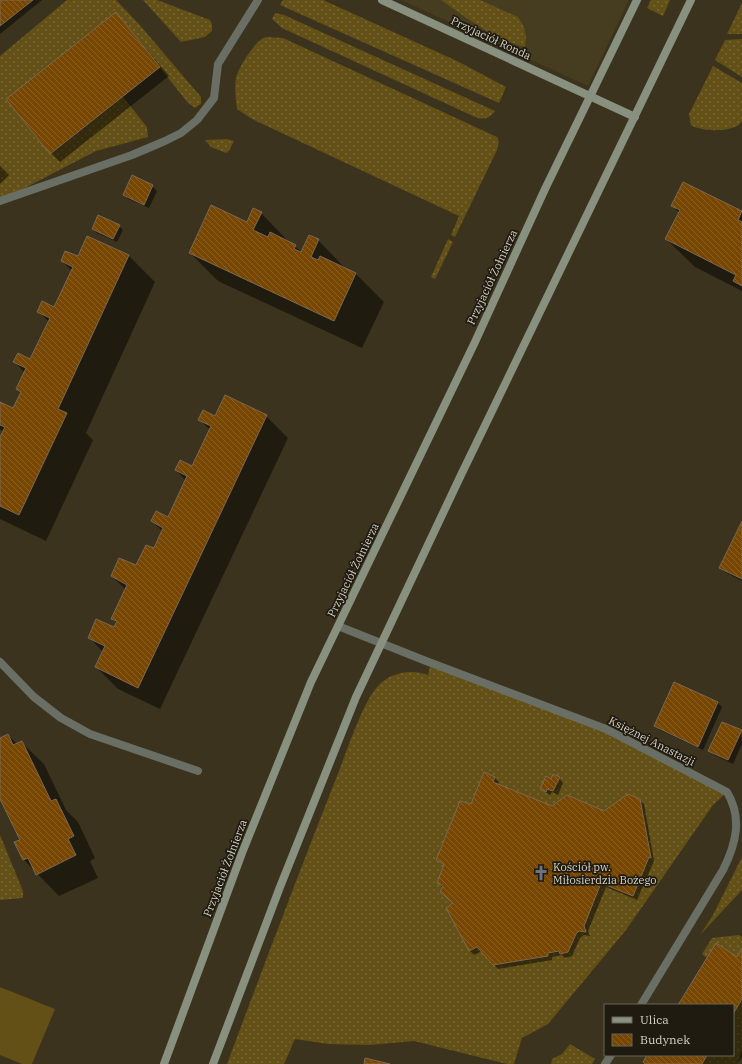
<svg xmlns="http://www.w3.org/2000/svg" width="742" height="1064" viewBox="0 0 742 1064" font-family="'IBM Plex Serif',serif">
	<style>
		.built { fill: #463c1f }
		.grass { fill: url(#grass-dots) }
		.garden { fill: #635017 }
		.shadow { fill: #0007 }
		.building { fill: url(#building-back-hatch); stroke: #7b6856 }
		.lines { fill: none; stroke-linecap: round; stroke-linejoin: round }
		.street { stroke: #6a6f65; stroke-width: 8 }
		.secondary { stroke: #88907f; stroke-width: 8 }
		.labels { text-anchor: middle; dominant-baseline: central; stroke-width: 3.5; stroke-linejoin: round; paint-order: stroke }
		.street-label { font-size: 11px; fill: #d6d2c5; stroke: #1f1b11 }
		.poi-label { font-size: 11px; fill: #d6d2c5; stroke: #1f1b11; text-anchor: start }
	</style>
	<defs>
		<pattern id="grass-dots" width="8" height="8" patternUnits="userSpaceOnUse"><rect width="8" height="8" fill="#635017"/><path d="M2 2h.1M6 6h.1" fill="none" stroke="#796837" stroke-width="1.8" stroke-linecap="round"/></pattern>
		<pattern id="building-back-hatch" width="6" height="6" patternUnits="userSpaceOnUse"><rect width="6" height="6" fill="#774600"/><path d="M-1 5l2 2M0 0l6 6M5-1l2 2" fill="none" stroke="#8a6024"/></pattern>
	</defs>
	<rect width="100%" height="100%" fill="#3b331d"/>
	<polygon class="built" points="401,0 629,0 588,86"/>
	<g class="grass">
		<polygon points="67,0 116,0 138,23 201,97 201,104 195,108 188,103 116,12 6,99 50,154 123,97 147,127 148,137 96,151 17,192 0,197 0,56"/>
		<polygon points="143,0 157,0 210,20 212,24 212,31 205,37 181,42"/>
		<polygon points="283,0 323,0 457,61 506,87 499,103 280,5"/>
		<path d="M441,0H480L518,17L524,27L526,36L525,47C493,39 467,18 441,0Z"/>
		<polygon points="651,0 670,0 663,16 647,8"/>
		<polygon points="742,3 742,34 727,34"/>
		<path d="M275,13L284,15L495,111C489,120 481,120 473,116L282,28L272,19Z"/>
		<path d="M266,37L283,38L497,137L499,142L497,150L455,237L451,235L459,216L252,119L237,109C236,100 234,88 236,78C238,68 256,39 266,37Z"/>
		<polygon points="742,39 742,77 715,60 725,40"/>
		<path d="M713,66L742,83V121C736,133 701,132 691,125L689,114Z"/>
		<polygon points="227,139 234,141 229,151 226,153 211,147 205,140"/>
		<polygon points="448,239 453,242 435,279 431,277"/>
		<path d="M431,663L582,719L727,792L713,805L626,930L548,1024L522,1038L514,1064H507L414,1041L369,1045L328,1044L295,1039L284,1064H227C263,968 299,872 337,776C346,754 363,701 378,686C391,672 411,669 428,675Z"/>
		<polygon points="0,835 23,891 23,898 0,900"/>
		<polygon points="742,857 742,890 700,935 713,915"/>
		<polygon points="739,935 742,937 742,948 737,957 716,944 707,958 702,954 712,938"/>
		<polygon points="742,999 742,1050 737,1064 702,1064 707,1055 733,1055 733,1014"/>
		<polygon points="570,1044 595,1059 592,1064 551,1064 552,1059 562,1054"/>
	</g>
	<polygon class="garden" points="0,987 55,1009 32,1064 22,1064 0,1055"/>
	<g class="shadow">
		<polygon points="0,0 42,0 0,34"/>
		<polygon points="116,13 169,76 60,162 51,153"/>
		<polygon points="0,166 9,175 0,184"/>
		<polygon points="684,183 742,212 742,291 695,267 666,239 680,213 672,206"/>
		<polygon points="152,186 157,191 149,208 128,199 124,195"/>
		<polygon points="261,213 289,242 302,252 318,240 346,269 355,273 384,302 362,348 218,281 190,253 247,223"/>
		<polygon points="119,226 123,230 117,242 97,233 93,229"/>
		<polygon points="88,237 129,256 155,282 86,433 93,440 46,541 0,519 0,439 3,432 0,429 0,403 14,410 22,393 18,389 25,373 15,362 31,360 49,322 38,311 55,309 72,271 62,261 78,258"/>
		<polygon points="266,416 288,438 160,709 118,689 96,667 103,652 89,637 114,629 117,623 113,619 126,590 112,576 137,567 154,550 163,532 152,521 169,519 186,481 176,470 192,467 210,430 199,419"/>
		<polygon points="742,523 742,581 725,572 720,568"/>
		<polygon points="675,683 718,703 722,707 703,750 660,730 655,726"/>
		<polygon points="741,731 742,744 733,764 714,755 710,751"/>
		<polygon points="8,735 17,744 21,742 44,764 66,810 78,822 95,858 90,861 98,878 59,896 24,860 15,843 21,840 0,797 0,739"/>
		<polygon points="484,773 495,778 499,782 498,785 552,807 604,812 639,799 644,804 654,861 637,900 606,887 588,931 590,936 584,935 580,938 572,956 565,958 562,955 552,957 552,960 498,969 482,951 474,955 470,951 454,904 438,882 445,865 437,860 471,805"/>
		<polygon points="559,778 563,783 558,795 552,792 550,795 541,789 551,780"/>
		<polygon points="742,950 742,1057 737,1064 646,1064 648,1055 733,1055 733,1005 679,1005 737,958"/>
	</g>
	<g class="building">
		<polygon points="0,0 33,0 0,26"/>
		<polygon points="116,12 160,67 50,154 6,99"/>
		<polygon points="132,175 153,185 144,205 123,195"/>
		<polygon points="683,182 742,211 738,220 742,222 742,286 733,281 736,275 665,239 680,210 671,206"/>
		<polygon points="211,205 247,222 253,208 262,212 253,230 268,237 270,232 296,245 294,249 301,252 309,235 319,239 311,257 318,260 320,256 356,273 334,321 189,253"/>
		<polygon points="98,215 120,225 113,239 92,229"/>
		<polygon points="87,236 129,255 58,409 67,413 19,515 0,506 0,437 5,427 0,425 0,402 13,408 21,392 16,389 26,368 13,362 18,353 30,359 50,318 37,312 42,301 54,307 73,267 61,261 65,251 78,256"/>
		<polygon points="225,395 267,415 138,688 95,667 105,646 88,638 96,619 114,627 117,621 111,619 127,585 111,576 119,558 136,565 146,545 154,548 163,528 151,521 156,511 168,517 187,476 175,470 180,460 192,466 211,426 198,420 203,410 215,416"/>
		<polygon points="742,521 742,579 719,568"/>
		<polygon points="674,682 718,702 698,747 654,726"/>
		<polygon points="722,722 742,730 728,760 708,751"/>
		<polygon points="8,734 13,745 22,741 51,801 56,799 74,836 68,839 76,855 36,875 28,858 23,860 14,842 20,840 0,799 0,738"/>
		<polygon points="484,772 495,777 493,782 552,806 567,795 604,811 628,794 640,799 651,858 649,857 633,896 601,883 584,926 586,932 579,931 576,934 568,952 560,954 559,951 548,953 548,956 493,965 477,947 469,951 446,908 453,903 440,892 443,886 437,883 444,864 436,860 460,801 471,804"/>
		<polygon points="553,774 560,777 553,791 547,789 546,792 540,789 546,776 551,779"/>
		<polygon points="716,943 737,957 742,948 742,999 733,1014 733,1005 678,1005"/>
		<polygon points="647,1055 707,1055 702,1064 645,1064 643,1062"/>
		<polygon points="365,1058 390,1064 364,1064"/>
	</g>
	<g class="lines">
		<g class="street">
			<polyline points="0,201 132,155 165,141 181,133 197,120 214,98 218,64 258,0"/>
			<path d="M338,626L426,661L606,729L727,792C742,817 737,842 723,870L641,1005"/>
			<polyline points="0,662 34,697 61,718 90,734 198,771"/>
			<polyline points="605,1064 611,1055"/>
		</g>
		<g class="secondary">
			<polyline points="382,0 635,117"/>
			<polyline points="164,1064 242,853 311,682 475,342 545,189 637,0"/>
			<polyline points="213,1064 280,887 356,697 461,475 691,0"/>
		</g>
	</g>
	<defs>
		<symbol id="church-bare" viewBox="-9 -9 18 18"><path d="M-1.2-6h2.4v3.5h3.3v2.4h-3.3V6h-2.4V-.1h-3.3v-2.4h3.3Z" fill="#6b7280" stroke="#1f1b11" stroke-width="2.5" paint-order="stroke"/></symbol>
	</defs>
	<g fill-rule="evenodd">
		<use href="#church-bare" x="530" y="862" width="22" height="22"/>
	</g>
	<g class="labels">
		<g class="street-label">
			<text transform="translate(491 38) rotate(25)">Przyjaciół Ronda</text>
			<text transform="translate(492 277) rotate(-65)">Przyjaciół Żołnierza</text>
			<text transform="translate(353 570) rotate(-64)">Przyjaciół Żołnierza</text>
			<text transform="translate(652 741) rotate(27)">Księżnej Anastazji</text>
			<text transform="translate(225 868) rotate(-69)">Przyjaciół Żołnierza</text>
		</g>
		<g class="poi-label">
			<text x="553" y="867">Kościół pw.<tspan x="553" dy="13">Miłosierdzia Bożego</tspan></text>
		</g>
	</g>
	<rect x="604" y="1004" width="130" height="52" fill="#1f1b11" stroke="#686459"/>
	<rect x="612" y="1017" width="20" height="6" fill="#88907f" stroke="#686459"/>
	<text x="640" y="1024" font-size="12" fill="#d6d2c5">Ulica</text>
	<rect x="612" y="1034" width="20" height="12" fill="url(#building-back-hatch)" stroke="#686459"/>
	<text x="640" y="1044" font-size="12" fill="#d6d2c5">Budynek</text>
</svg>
